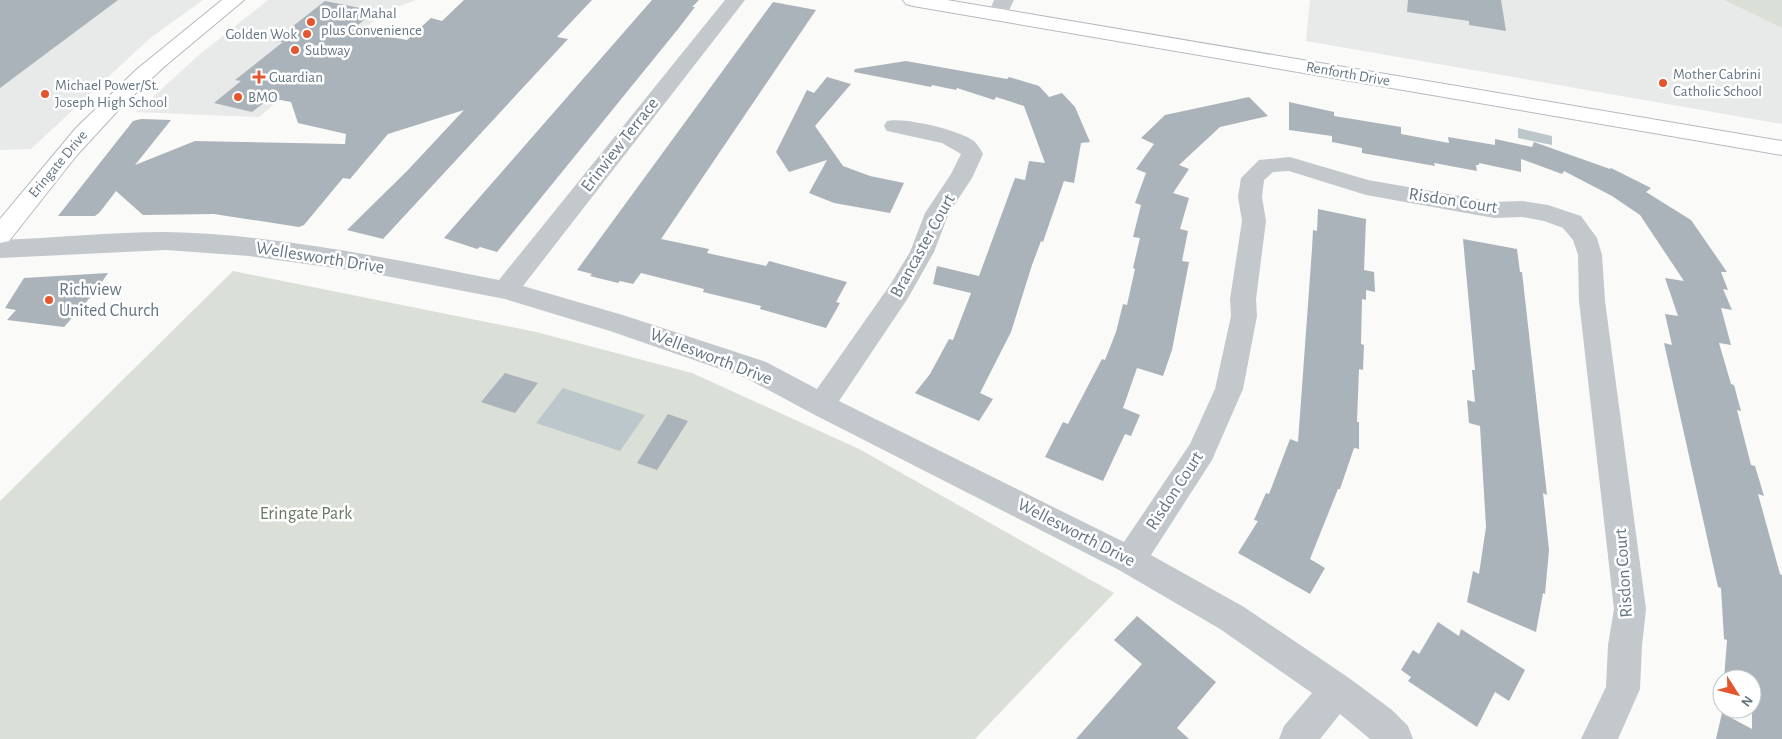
<svg xmlns="http://www.w3.org/2000/svg" width="1782" height="739" viewBox="0 0 1782 739" font-family="'Alegreya Sans',sans-serif">
	<style>
		.built { fill: #e8e9e9 }
		.green { fill: #dadfd7 }
		.water { fill: #bbc7cb }
		.building { fill: #aab3b9 }
		.lines { fill: none; stroke-linecap: round; stroke-linejoin: round }
		.secondary-casing { stroke: #b3babf; stroke-width: 2 }
		.street { fill: #c3c8cc; fill-rule: evenodd }
		.secondary { fill: #fff; fill-rule: evenodd }
		.poi-dot { fill: #e4572e; stroke: #fff; stroke-width: 2 }
		.labels { text-anchor: middle; dominant-baseline: central; stroke-width: 5; stroke-linejoin: round; paint-order: stroke }
		.far-poi-label { font-size: 15px; fill: #657683; stroke: #fff; text-anchor: start }
		.far-street-label { font-size: 15px; fill: #657683; stroke: #fff }
		.street-label { font-size: 18px; fill: #657683; stroke: #fff }
		.poi-label { font-size: 18px; fill: #657683; stroke: #fff; text-anchor: start }
		.park-label { font-size: 18px; fill: #687a64; stroke: #fff }
	</style>
	<rect width="100%" height="100%" fill="#fafaf8"/>
	<g class="built">
		<polygon points="0,0 203,0 149,39 31,149 0,150"/>
		<polygon points="268,0 416,0 384,12 259,117 136,112 199,55"/>
		<polygon points="1310,0 1724,0 1782,28 1782,124 1306,41"/>
	</g>
	<g class="green">
		<polygon points="1724,0 1782,0 1782,28"/>
		<polygon points="233,271 536,332 692,373 859,449 1114,593 975,739 0,739 0,501"/>
	</g>
	<g class="water">
		<polygon points="1518,128 1552,136 1552,145 1518,138"/>
		<polygon points="563,388 645,415 620,451 536,423"/>
	</g>
	<g class="building">
		<polygon points="0,0 118,0 0,88"/>
		<polygon points="464,0 592,0 557,37 568,39 383,239 347,230 407,171 464,110 388,134 350,179 343,178 304,225 299,227 214,214 143,215 116,191 100,212 95,216 58,216 133,121 141,119 171,120 135,165 195,141 345,144 346,134 298,123 291,102 270,98 252,112 214,103 241,81 235,80 283,42 274,41 325,1 375,11 352,30 407,40 431,18 442,21"/>
		<polygon points="652,0 699,0 692,7 695,7 678,29 497,252 480,247 477,249 444,238"/>
		<polygon points="1408,0 1501,0 1506,31 1469,25 1469,21 1407,12"/>
		<polygon points="773,2 816,10 661,239 709,249 707,253 766,266 769,261 847,282 836,302 840,303 826,328 760,309 761,306 703,292 704,289 641,273 633,284 620,281 618,283 590,276 592,274 577,270"/>
		<polygon points="906,61 1007,79 1009,77 1039,86 1049,97 1062,93 1075,107 1090,142 1081,143 1074,183 1064,181 1043,242 1041,241 1032,265 1011,332 980,393 993,399 979,421 915,393 930,374 949,339 953,340 971,293 933,284 937,266 979,276 1015,178 1025,180 1029,161 1045,163 1024,106 996,97 994,100 957,88 956,90 932,85 931,87 854,72 855,69"/>
		<polygon points="827,77 851,84 815,126 843,166 870,176 904,183 890,213 834,203 809,193 827,160 789,172 776,152 807,90 814,93"/>
		<polygon points="1249,97 1268,116 1220,127 1179,165 1189,169 1173,193 1189,198 1180,229 1188,231 1182,261 1189,262 1172,350 1163,376 1137,368 1123,408 1140,415 1131,436 1125,434 1103,481 1045,457 1063,422 1068,424 1102,359 1105,360 1116,332 1123,304 1127,305 1135,269 1133,268 1140,238 1133,237 1141,205 1135,203 1146,173 1136,169 1154,144 1141,138 1165,115"/>
		<polygon points="1289,102 1334,112 1334,116 1401,127 1401,134 1449,143 1448,137 1495,145 1495,139 1532,147 1534,142 1610,169 1611,168 1651,188 1646,192 1691,220 1727,272 1721,272 1728,290 1723,289 1732,310 1721,308 1731,345 1719,343 1731,384 1734,385 1741,411 1737,410 1751,465 1755,466 1764,496 1758,494 1780,574 1782,575 1782,739 1716,739 1722,713 1752,729 1752,679 1724,679 1727,640 1724,639 1721,588 1718,587 1664,343 1672,345 1665,314 1678,316 1665,278 1684,281 1640,215 1612,196 1564,171 1562,174 1521,159 1521,172 1479,163 1479,165 1476,165 1477,171 1434,163 1435,166 1362,153 1362,148 1332,142 1332,136 1289,130"/>
		<polygon points="1318,209 1366,219 1364,270 1374,272 1375,292 1366,290 1366,300 1362,299 1361,344 1364,345 1363,370 1359,369 1357,422 1359,422 1359,449 1354,448 1340,489 1338,489 1310,559 1325,568 1310,594 1238,553 1258,521 1254,520 1266,493 1269,494 1290,439 1298,442 1312,249 1313,230 1317,231"/>
		<polygon points="1463,239 1517,249 1520,272 1522,272 1547,495 1543,493 1549,550 1545,594 1543,593 1536,632 1467,602 1473,571 1479,574 1486,527 1480,426 1469,423 1467,400 1475,402 1472,370 1475,370"/>
		<polygon points="108,273 95,292 64,327 7,320 16,310 5,308 24,278"/>
		<polygon points="505,373 538,383 515,413 481,402"/>
		<polygon points="668,414 688,421 657,470 637,463"/>
		<polygon points="1137,616 1216,682 1177,728 1189,739 1076,739 1142,664 1114,640"/>
		<polygon points="1438,622 1459,636 1461,629 1525,670 1509,701 1495,692 1477,727 1408,681 1411,677 1401,670 1413,650 1419,654"/>
	</g>
	<g class="lines">
		<defs>
			<g id="secondary">
				<polygon points="222,0 244,0 165,66 122,106 77,155 9,241 0,243 0,219 76,128 136,70"/>
				<polygon points="903,0 947,0 1782,141 1782,155 913,6 906,4"/>
			</g>
		</defs>
		<use href="#secondary" class="secondary-casing"/>
		<g class="street">
			<path d="M725,0H745L523,286L626,316L766,362L817,389L890,285L910,252L925,213L951,174L961,154L942,143L887,131L884,126L887,121C905,117 959,130 974,141C978,145 981,150 983,154L972,178L949,213L934,252L908,298L839,401L1124,542L1190,444L1215,389L1231,316L1230,299L1242,221L1238,197L1241,178L1259,160L1290,157L1368,180L1494,202L1522,201L1548,205L1581,216L1597,238L1602,255L1605,301L1646,609L1642,645L1640,689L1618,739H1581L1606,687L1608,645L1614,609L1579,301L1578,255L1573,240L1563,228L1544,221L1522,217L1494,218L1366,195L1289,171L1273,172L1264,180L1262,197L1266,221L1256,299L1257,316L1243,389L1212,460L1151,555L1244,607L1349,678L1392,710L1408,726L1413,739H1370L1340,714L1320,739H1279L1284,726L1312,693L1220,629L1119,570L811,413L746,378L610,331L505,299L370,273L249,256L166,250L0,258V240C55,238 112,232 166,232C275,234 392,259 499,280Z"/>
			<polygon points="994,0 1014,0 1005,18 998,20 991,18 988,14"/>
		</g>
		<use href="#secondary" class="secondary"/>
	</g>
	<g class="poi-dot">
		<circle cx="311" cy="22" r="5"/>
		<circle cx="307" cy="34" r="5"/>
		<circle cx="295" cy="50" r="5"/>
		<path d="M256.5 69.5h5v5h5v5h-5v5h-5v-5h-5v-5h5z"/>
		<circle cx="1663" cy="83" r="5"/>
		<circle cx="45" cy="94" r="5"/>
		<circle cx="238" cy="97" r="5"/>
		<circle cx="49" cy="300" r="5"/>
	</g>
	<g class="labels">
		<g class="far-poi-label">
			<text x="321" y="13">Dollar Mahal<tspan x="321" dy="17">plus Convenience</tspan></text>
			<text x="297" y="34" text-anchor="end">Golden Wok</text>
			<text x="305" y="50">Subway</text>
			<text x="1673" y="74">Mother Cabrini<tspan x="1673" dy="17">Catholic School</tspan></text>
			<text x="269" y="77">Guardian</text>
			<text x="55" y="85">Michael Power/St.<tspan x="55" dy="17">Joseph High School</tspan></text>
			<text x="248" y="97">BMO</text>
		</g>
		<g class="far-street-label">
			<text transform="translate(1348 74) rotate(10)">Renforth Drive</text>
			<text transform="translate(58 164) rotate(-50)">Eringate Drive</text>
		</g>
		<g class="street-label">
			<text transform="translate(620 145) rotate(-52)">Erinview Terrace</text>
			<text transform="translate(1453 201) rotate(9)">Risdon Court</text>
			<text transform="translate(923 246) rotate(-61)">Brancaster Court</text>
			<text transform="translate(320 258) rotate(9)">Wellesworth Drive</text>
			<text transform="translate(711 357) rotate(21)">Wellesworth Drive</text>
			<text transform="translate(1175 491) rotate(-57)">Risdon Court</text>
			<text transform="translate(1076 533) rotate(27)">Wellesworth Drive</text>
			<text transform="translate(1624 573) rotate(-94)">Risdon Court</text>
		</g>
		<g class="poi-label">
			<text x="59" y="290">Richview<tspan x="59" dy="21">United Church</tspan></text>
		</g>
		<g class="park-label">
			<text x="306" y="514">Eringate Park</text>
		</g>
	</g>
	<g transform="translate(1737 694) rotate(126)"><circle r="24" fill="#ffffff" stroke="#c1c8cd"/>
	<path d="M0-4L9 19L0 12L-9 19Z" fill="#e4572e"/>
	<text y="-8" font-size="14" font-weight="bold" text-anchor="middle" fill="#657683">N</text>
	</g>
</svg>
